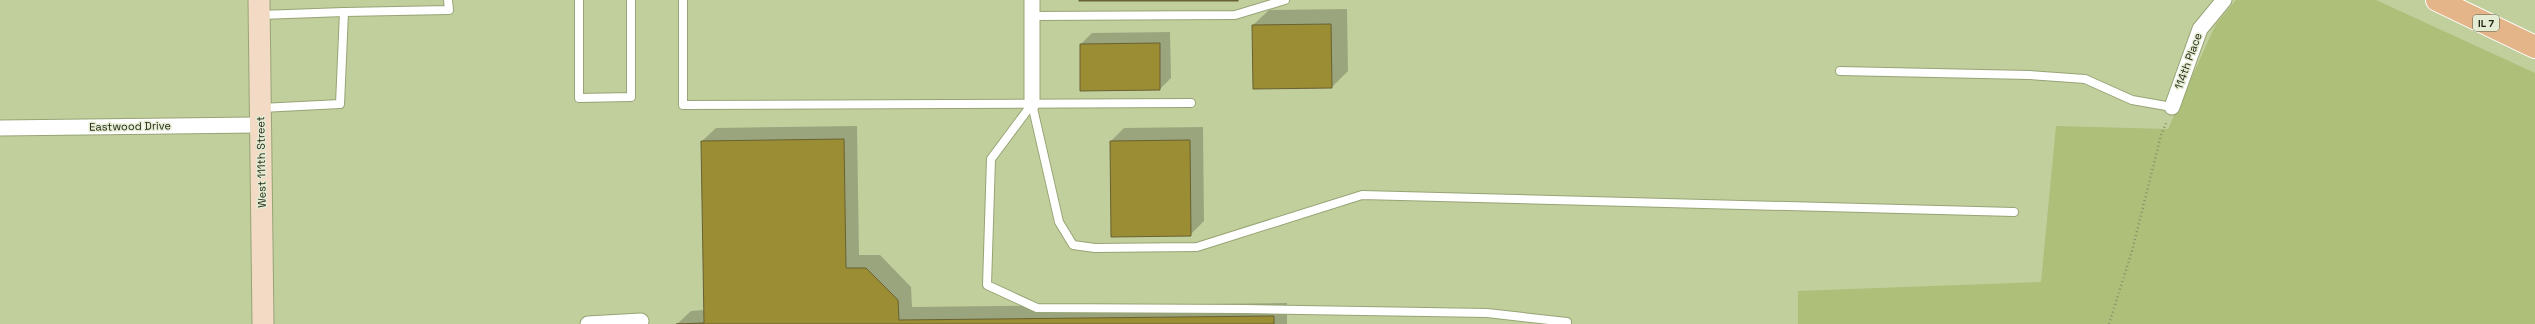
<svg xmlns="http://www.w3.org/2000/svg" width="2535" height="324" viewBox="0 0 2535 324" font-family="'Space Grotesk',sans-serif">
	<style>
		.green { fill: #adbf79 }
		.shadow { fill: #0003 }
		.building { fill: #9b8d33; stroke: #696132 }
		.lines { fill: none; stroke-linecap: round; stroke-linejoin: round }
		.service-casing { stroke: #97a475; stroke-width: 10 }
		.minor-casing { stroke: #97a475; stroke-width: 17 }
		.secondary-casing { stroke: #97a475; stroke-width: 23 }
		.primary-casing { stroke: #fff; stroke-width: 24 }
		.path { stroke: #86916a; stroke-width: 2.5; stroke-dasharray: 1 3; stroke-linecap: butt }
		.service { stroke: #fff; stroke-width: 8 }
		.minor { stroke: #fff; stroke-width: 15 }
		.secondary { stroke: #f2dac4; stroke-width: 21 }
		.primary { stroke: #e4b588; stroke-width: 22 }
		.labels { text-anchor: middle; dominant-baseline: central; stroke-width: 3; stroke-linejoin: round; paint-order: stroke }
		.shield { fill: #e4ecd3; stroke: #595f4a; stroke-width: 1 }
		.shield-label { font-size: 10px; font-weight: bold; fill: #1e2310 }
		.street-label { font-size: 11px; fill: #1e2310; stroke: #e4ecd3 }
	</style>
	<rect width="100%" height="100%" fill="#c1cf9d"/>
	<polygon class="green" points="2236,0 2376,0 2535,73 2535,324 1798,324 1798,291 2041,282 2056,126 2168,129 2216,24"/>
	<g class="shadow">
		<polygon points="1347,9 1348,71 1332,87 1253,25 1269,10"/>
		<polygon points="1170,32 1171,78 1160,89 1081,90 1081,44 1092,33"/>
		<polygon points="857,126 859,255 880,255 911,287 912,307 1287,303 1287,324 677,324 691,311 704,310 702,141 716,128"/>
		<polygon points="1203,127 1204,221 1190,235 1111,141 1124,128"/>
	</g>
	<g class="building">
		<rect x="1079" y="0" width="159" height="1"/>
		<polygon points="1331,24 1332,88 1253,89 1252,25"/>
		<polygon points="1160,43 1160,90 1080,91 1080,44"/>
		<polygon points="844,139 846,268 866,268 898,300 899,320 1274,316 1274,324 676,324 704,323 701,141"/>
		<polygon points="1190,140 1191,236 1111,237 1110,141"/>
	</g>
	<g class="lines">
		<defs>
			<g id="service">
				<polyline points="579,0 579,98 631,97 631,0"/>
				<polyline points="683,0 683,105 1191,103"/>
				<polyline points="344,12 449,10 448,0"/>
				<polyline points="260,15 344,12 340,104 261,108"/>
				<polyline points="1032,16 1235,15 1285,0"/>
				<polyline points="1840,71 2029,75 2085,79 2132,100 2172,107"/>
				<polyline points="1032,104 1059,222 1073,245 1095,248 1197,247 1362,195 2014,212"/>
				<polyline points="1032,104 991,159 987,285 1037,308 1244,309 1487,313 1567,322 1567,324"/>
			</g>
			<g id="minor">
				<polyline points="1032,104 1032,0"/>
				<polyline points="2172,107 2200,29 2224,0"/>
				<polyline points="0,128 260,125"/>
				<polyline points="588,324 641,321"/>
			</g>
			<polyline id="secondary" points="259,0 263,324"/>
			<polyline id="primary" points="2437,0 2535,47"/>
		</defs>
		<use href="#service" class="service-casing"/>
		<use href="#minor" class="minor-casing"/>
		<use href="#secondary" class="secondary-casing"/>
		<use href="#primary" class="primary-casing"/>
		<polyline class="path" points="2109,324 2132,251 2161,135 2167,121"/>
		<use href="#service" class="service"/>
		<use href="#minor" class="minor"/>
		<use href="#secondary" class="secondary"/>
		<use href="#primary" class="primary"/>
	</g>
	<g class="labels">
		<rect class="shield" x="2473" y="15" width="26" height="16" rx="3"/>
		<g class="shield-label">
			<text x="2486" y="23">IL 7</text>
		</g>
		<g class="street-label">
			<text transform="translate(2188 61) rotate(-70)">114th Place</text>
			<text transform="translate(130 126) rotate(-1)">Eastwood Drive</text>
			<text transform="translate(261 162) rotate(-91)">West 111th Street</text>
		</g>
	</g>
</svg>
